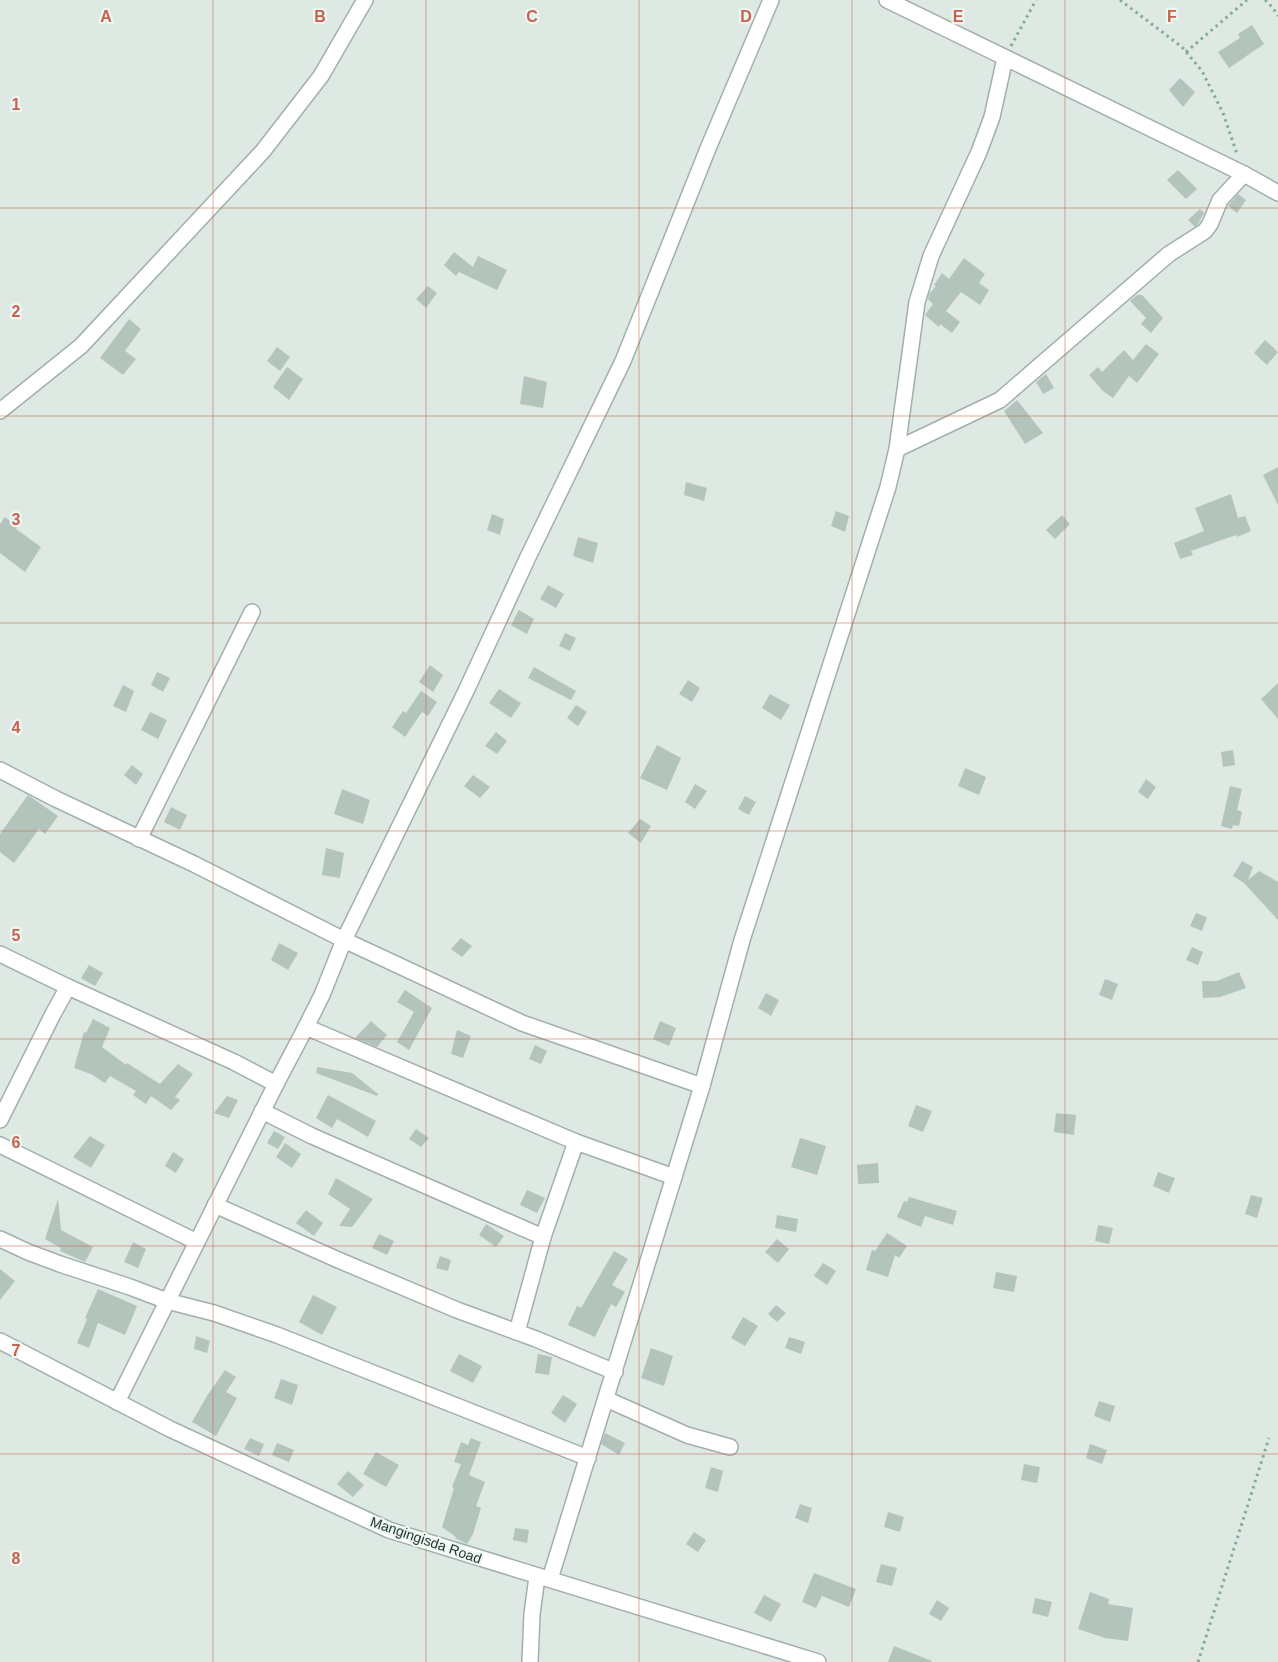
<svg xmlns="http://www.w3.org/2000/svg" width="1278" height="1662" viewBox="0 0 1278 1662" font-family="Arial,sans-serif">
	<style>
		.building { fill: #b3c4bc }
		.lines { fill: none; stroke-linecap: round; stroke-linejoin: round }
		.minor-casing { stroke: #a1b0aa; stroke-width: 18 }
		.path { stroke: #7fac9a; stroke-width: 3; stroke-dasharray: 2.5 4; stroke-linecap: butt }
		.minor { stroke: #fff; stroke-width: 15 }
		.grid { fill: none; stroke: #c6634e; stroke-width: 1; stroke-opacity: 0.55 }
		.labels { text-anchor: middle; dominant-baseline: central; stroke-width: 4.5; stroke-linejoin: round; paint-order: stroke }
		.street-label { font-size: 14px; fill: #203830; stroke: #eef6f1 }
		.grid-label { font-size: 16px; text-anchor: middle; font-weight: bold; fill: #c6634e; stroke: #eef6f1; stroke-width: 4.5; stroke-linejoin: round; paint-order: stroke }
	</style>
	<rect width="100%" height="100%" fill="#dee9e3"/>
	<g class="building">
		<polygon points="1252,25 1264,44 1229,68 1218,52 1240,38 1238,34"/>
		<polygon points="1180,78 1195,92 1183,107 1169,90"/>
		<polygon points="1178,170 1197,189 1186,199 1167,180"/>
		<polygon points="1238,194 1246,200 1237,213 1228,206"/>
		<polygon points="1200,209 1204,213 1198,224 1195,227 1188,220"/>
		<polygon points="454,252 473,267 478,256 507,270 497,290 459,272 456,276 444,265"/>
		<polygon points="964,258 985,274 979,283 989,290 980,305 961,292 946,311 960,322 952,333 940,324 939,327 925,315 933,304 928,299 929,294 936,286 934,285 942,273 949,279"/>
		<polygon points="428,286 437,293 426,308 416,299"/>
		<polygon points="1137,295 1142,295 1163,318 1151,333 1141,324 1146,318 1130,301"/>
		<polygon points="129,319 141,329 125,351 136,359 123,375 100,358"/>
		<polygon points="1265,340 1278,352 1267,365 1254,353"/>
		<polygon points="1146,344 1159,354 1137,383 1129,376 1113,398 1103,391 1089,375 1098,367 1102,372 1124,350 1133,360"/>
		<polygon points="277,347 290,357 280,371 267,361"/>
		<polygon points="287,367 303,379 289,400 273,387"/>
		<polygon points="1046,374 1054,388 1043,394 1036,382"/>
		<polygon points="524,376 547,382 543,408 520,404"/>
		<polygon points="1017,400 1043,433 1025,444 1004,411"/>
		<polygon points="1278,467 1278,505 1263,475"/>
		<polygon points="686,482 707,488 704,501 684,495"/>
		<polygon points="1231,494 1238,518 1245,516 1251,531 1237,537 1236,535 1191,551 1193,555 1180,559 1174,543 1204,531 1195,508"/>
		<polygon points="836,511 849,516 845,532 831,526"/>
		<polygon points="492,514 504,519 500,535 487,530"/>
		<polygon points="1062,515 1070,524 1055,539 1046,530"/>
		<polygon points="5,517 17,527 16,529 41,547 25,572 0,553 0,524"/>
		<polygon points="578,537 598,543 593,563 573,556"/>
		<polygon points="548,585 564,594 556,608 540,599"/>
		<polygon points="519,610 534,619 527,634 511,625"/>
		<polygon points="565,633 576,638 570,651 559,646"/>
		<polygon points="430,665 443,675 433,692 419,682"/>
		<polygon points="534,667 576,691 571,700 528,678"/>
		<polygon points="157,672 170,678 163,692 151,685"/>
		<polygon points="688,680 700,688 692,702 679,694"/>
		<polygon points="1278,683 1278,719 1261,699"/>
		<polygon points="123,685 134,691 126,712 113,706"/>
		<polygon points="499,689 521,703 511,718 489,703"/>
		<polygon points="421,691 437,702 428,716 422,712 405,737 392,727 403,711 406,713"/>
		<polygon points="770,694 790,705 781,720 762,708"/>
		<polygon points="576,705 587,712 578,726 567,718"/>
		<polygon points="150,712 167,720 158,739 141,730"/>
		<polygon points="496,732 507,741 497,754 485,746"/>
		<polygon points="657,745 681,758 667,790 640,778"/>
		<polygon points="1233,750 1235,765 1223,767 1221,752"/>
		<polygon points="132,765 143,774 136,785 124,775"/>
		<polygon points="965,768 986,777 979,795 958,786"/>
		<polygon points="473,775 490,787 480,798 464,786"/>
		<polygon points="1146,779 1156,787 1148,799 1138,792"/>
		<polygon points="695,784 707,791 695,809 685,802"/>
		<polygon points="1230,786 1242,789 1237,810 1242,812 1239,826 1233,825 1232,829 1221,826"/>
		<polygon points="342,789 370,800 363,824 334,814"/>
		<polygon points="28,795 58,816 45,834 39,829 14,863 0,852 0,834"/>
		<polygon points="745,796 756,802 749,815 738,809"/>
		<polygon points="171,807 187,815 180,830 164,822"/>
		<polygon points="640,819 651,826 641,843 628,833"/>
		<polygon points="326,848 344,853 340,878 322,875"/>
		<polygon points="1242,861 1253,867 1248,880 1259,871 1278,882 1278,920 1244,883 1233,876"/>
		<polygon points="1196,913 1207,917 1202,931 1190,926"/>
		<polygon points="461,938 472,946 462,957 451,949"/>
		<polygon points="279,943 298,953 288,970 271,960"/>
		<polygon points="1192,947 1203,952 1198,965 1186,960"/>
		<polygon points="89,965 103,973 95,986 81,978"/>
		<polygon points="1239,972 1246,988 1220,997 1203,998 1202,981 1217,981"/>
		<polygon points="1105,979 1118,984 1112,1000 1099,995"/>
		<polygon points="405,990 432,1008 409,1050 397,1042 414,1012 397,1002"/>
		<polygon points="766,993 779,1000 771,1016 758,1008"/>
		<polygon points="93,1019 110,1028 102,1047 126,1065 127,1063 160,1084 178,1064 193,1074 175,1097 180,1100 171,1110 151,1096 146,1104 133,1095 136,1091 110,1076 105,1083 91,1074 74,1068 84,1032 86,1033"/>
		<polygon points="371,1021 387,1035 377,1047 355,1038"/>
		<polygon points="660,1021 676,1028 669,1046 653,1039"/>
		<polygon points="457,1030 471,1036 463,1058 451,1054"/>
		<polygon points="535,1045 547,1051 541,1064 529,1059"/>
		<polygon points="317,1067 352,1073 378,1094 377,1096 316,1073"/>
		<polygon points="328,1095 376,1121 368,1137 337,1119 332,1128 316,1118"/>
		<polygon points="227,1096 238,1100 229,1118 214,1113"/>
		<polygon points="916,1105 932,1111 923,1132 908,1126"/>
		<polygon points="1056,1113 1076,1115 1074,1135 1054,1132"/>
		<polygon points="416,1129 429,1138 421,1147 409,1139"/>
		<polygon points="274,1131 285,1137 278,1149 267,1143"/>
		<polygon points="90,1136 105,1145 91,1168 73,1157"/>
		<polygon points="800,1138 826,1146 817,1175 791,1167"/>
		<polygon points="285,1143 301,1154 292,1168 276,1157"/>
		<polygon points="173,1152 184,1159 176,1173 165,1166"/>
		<polygon points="878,1163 879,1183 858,1184 857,1165"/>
		<polygon points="1158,1172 1175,1178 1169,1193 1153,1186"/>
		<polygon points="336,1178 373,1199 352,1227 339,1226 350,1209 328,1194"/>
		<polygon points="527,1190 545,1198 537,1213 520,1205"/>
		<polygon points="1251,1195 1263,1198 1257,1218 1245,1214"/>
		<polygon points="909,1197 957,1211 953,1225 925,1216 921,1227 897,1217 904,1201 907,1202"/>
		<polygon points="58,1199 61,1230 93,1247 85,1262 60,1251 61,1248 45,1239"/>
		<polygon points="306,1210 323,1223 314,1236 296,1223"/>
		<polygon points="777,1215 798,1219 796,1232 775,1228"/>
		<polygon points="486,1224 504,1236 496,1247 479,1235"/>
		<polygon points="1098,1225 1113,1228 1109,1244 1095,1241"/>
		<polygon points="887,1233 907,1246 899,1258 895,1255 888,1277 866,1270 872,1250 875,1251"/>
		<polygon points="379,1234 394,1241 387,1255 372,1248"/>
		<polygon points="777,1239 789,1249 778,1263 765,1252"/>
		<polygon points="133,1242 146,1249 138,1268 124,1262"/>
		<polygon points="614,1251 628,1259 612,1285 625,1292 616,1307 611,1304 595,1337 568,1325 577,1306 581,1308"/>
		<polygon points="440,1256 451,1260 448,1271 436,1268"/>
		<polygon points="823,1263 836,1271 827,1285 814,1276"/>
		<polygon points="0,1269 15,1281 0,1300"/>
		<polygon points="996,1272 1017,1276 1014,1292 993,1288"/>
		<polygon points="98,1289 137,1306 125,1335 98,1323 89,1348 77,1343 87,1319 85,1318"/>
		<polygon points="313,1295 337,1307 322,1335 299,1322"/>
		<polygon points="776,1305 786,1313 777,1322 768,1314"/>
		<polygon points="743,1317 758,1326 745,1346 731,1338"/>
		<polygon points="196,1336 210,1341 207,1353 194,1349"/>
		<polygon points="789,1337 805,1342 801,1354 785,1348"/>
		<polygon points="651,1348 673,1356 664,1386 641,1378"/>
		<polygon points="459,1354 482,1366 473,1383 450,1371"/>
		<polygon points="538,1354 552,1357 549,1375 535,1373"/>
		<polygon points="225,1370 236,1377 226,1392 237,1398 216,1436 192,1422 207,1396"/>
		<polygon points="281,1379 298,1385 292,1405 274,1398"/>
		<polygon points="563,1395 577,1404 565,1423 551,1413"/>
		<polygon points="1099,1401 1115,1406 1110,1422 1094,1416"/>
		<polygon points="605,1433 625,1443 619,1455 601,1444"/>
		<polygon points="250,1438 264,1444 259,1456 244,1449"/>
		<polygon points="471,1438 481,1442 469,1475 485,1482 476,1506 481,1508 473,1534 467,1544 455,1538 456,1537 442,1527 454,1488 452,1487 461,1464 454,1462 461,1442 468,1445"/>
		<polygon points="277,1443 294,1450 289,1462 272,1455"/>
		<polygon points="1090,1444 1107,1450 1102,1464 1086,1458"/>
		<polygon points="376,1452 399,1465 386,1487 363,1474"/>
		<polygon points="1024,1464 1040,1467 1037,1483 1021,1480"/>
		<polygon points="711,1467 723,1471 718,1492 705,1488"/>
		<polygon points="348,1471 364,1485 353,1497 337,1484"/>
		<polygon points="800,1504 812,1508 808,1523 795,1518"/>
		<polygon points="888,1512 904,1517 900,1532 884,1527"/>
		<polygon points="515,1528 529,1530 527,1543 513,1540"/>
		<polygon points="694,1532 706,1540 698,1552 686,1544"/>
		<polygon points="881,1564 897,1568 892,1586 876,1582"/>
		<polygon points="814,1573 856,1589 849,1607 822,1596 816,1608 802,1602"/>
		<polygon points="1090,1592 1109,1599 1108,1604 1133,1608 1128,1641 1105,1638 1078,1629"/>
		<polygon points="764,1595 781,1604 771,1622 754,1613"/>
		<polygon points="1035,1598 1052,1602 1048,1617 1032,1613"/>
		<polygon points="937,1600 949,1608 941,1621 929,1614"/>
		<polygon points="894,1646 932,1661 931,1662 888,1662"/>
	</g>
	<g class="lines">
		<defs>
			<g id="minor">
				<polyline points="887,0 1244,174 1278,193"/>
				<polyline points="0,411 81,346 263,151 321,76 365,0"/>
				<polyline points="897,449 1000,400 1169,254 1205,231 1210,224 1220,200 1244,174"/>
				<polyline points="0,770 56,799 194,864 344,940 522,1023 702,1086"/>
				<polyline points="139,839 252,612"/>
				<polyline points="0,954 68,987"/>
				<polyline points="306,1027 576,1142"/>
				<polyline points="262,1111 312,1136 543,1237 517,1332"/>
				<polyline points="0,1120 53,1014 68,987 234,1062 276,1084"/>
				<polyline points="0,1145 197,1242"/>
				<polyline points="215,1205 336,1259 457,1310 536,1339 615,1372"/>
				<polyline points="543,1237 576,1142 674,1177"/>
				<polyline points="0,1239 28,1252 60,1264 130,1287 167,1301 214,1313 277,1335 588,1458"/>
				<polyline points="0,1341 170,1429 389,1530 818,1662"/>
				<polyline points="606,1399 687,1435 730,1447"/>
				<polyline points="117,1402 276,1084 306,1027 322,995 344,940 466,691 528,557 623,361 709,146 771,0"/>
				<polyline points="550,1579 702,1086 742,940 888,487 897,449 917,302 931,256 979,152 992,117 1005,58"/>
				<polyline points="530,1662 532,1614 537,1577"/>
			</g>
		</defs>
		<use href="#minor" class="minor-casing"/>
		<g class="path">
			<polyline points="1120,0 1182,47 1202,71 1223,113 1237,154"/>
			<polyline points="1265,0 1273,8 1278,16"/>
			<polyline points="1011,46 1036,0"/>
			<polyline points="1186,52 1247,0"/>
			<polyline points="1198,1662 1269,1438"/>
		</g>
		<use href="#minor" class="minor"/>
	</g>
	<path class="grid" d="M213,0V1662M426,0V1662M639,0V1662M852,0V1662M1065,0V1662M0,208H1278M0,416H1278M0,623H1278M0,831H1278M0,1039H1278M0,1246H1278M0,1454H1278"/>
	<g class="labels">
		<g class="street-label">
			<text transform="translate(426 1540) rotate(19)">Mangingisda Road</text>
		</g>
	</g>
	<g class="grid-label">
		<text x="106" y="22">A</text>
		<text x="320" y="22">B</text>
		<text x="532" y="22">C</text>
		<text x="746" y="22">D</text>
		<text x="958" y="22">E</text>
		<text x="1172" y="22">F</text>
		<text x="16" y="110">1</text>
		<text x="16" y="317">2</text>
		<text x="16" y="525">3</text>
		<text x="16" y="733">4</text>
		<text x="16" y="941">5</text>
		<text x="16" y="1148">6</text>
		<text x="16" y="1356">7</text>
		<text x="16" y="1564">8</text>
	</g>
</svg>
